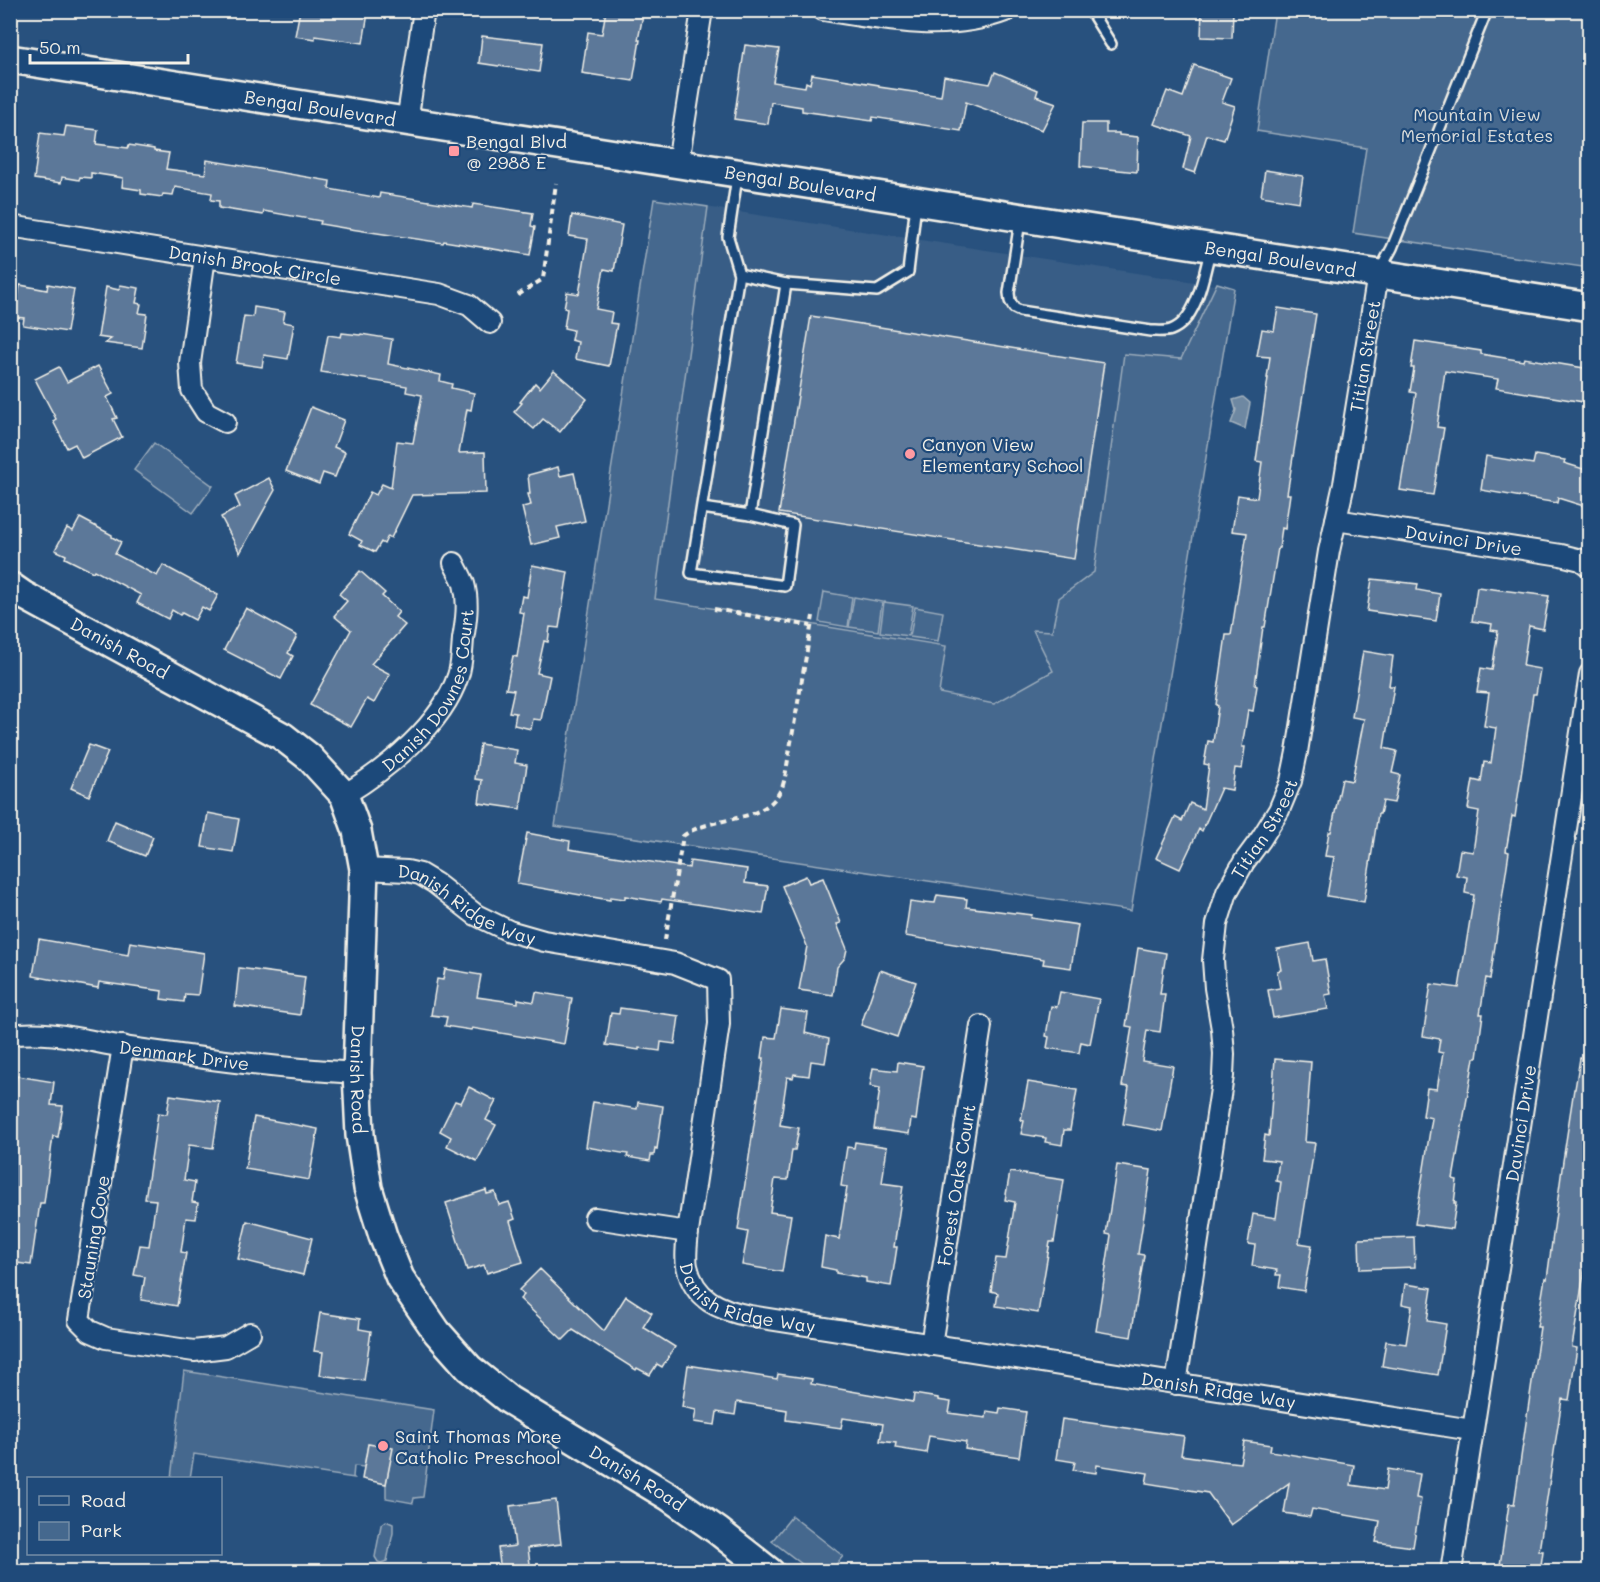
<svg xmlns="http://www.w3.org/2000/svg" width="1600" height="1582" viewBox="0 0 1600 1582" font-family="Mali,sans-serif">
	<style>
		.built { fill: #375d86 }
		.green { fill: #45688e; stroke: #9cacbb; stroke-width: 1.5 }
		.water { fill: #6e88a2; stroke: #a4b2be; stroke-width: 1.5 }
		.building { fill: #5b7899; stroke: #f4f1e8; stroke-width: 1.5 }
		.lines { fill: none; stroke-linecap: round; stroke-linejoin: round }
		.lane-casing { stroke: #f4f1e8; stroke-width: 14 }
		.street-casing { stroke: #f4f1e8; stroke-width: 24 }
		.secondary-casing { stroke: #f4f1e8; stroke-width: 32 }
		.path { stroke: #f4f1e8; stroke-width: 4; stroke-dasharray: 6 4.5; stroke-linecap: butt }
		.lane { stroke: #1f4a7a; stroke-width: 9 }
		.street { stroke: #1f4a7a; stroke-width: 20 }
		.secondary { stroke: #1f4a7a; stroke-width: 27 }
		.poi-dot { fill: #ff9aa2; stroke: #1f4a7a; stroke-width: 2 }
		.labels { text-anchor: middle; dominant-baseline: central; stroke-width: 4.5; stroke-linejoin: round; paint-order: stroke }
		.street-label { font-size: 18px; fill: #f4f1e8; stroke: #1f4a7a }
		.park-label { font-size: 18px; fill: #dadcda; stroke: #1f4a7a }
		.poi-label { font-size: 18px; fill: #f4f1e8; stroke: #1f4a7a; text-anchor: start }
	</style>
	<rect width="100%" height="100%" fill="#28517e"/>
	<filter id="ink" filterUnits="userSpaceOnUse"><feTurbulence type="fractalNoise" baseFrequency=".0167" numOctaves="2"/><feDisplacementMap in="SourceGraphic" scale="12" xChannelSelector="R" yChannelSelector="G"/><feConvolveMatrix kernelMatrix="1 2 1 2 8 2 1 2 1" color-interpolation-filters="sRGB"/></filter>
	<g filter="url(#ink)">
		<polygon class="built" points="654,199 1234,288 1131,911 555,826"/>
		<g class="green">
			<polygon points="1275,11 1589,11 1589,268 1353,233 1366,148 1257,131"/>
			<polygon points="654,199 708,207 655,599 946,646 939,693 994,704 1053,671 1033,630 1052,631 1059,598 1094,572 1124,354 1181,359 1217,283 1234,288 1131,911 555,826"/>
			<polygon points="154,443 213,486 193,513 134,470"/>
			<polygon points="824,592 852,597 848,627 819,622"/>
			<polygon points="854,597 882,602 878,631 849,627"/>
			<polygon points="884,602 913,606 908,636 880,632"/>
			<polygon points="915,607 943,612 938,641 910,637"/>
			<polygon points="184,1371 434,1410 423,1497 414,1498 413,1503 386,1498 386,1484 392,1448 368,1444 364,1467 354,1466 353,1477 354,1478 194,1454 190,1478 171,1478"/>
			<polygon points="792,1516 843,1556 831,1571 811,1571 772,1541"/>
			<polygon points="386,1521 393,1524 393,1533 387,1561 381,1563 378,1562 375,1557 381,1525"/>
		</g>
		<polygon class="water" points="1243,397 1250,403 1245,429 1231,423 1236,410 1233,400"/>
		<g class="building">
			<polygon points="300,10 351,10 368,13 363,43 315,36 315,39 295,36"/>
			<polygon points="606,10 644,10 638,40 640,40 633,81 582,73 588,32 602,34"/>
			<polygon points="1202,10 1233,10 1232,38 1201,37"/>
			<polygon points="482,36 543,43 539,72 479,63"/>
			<polygon points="745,45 779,49 773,82 805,87 806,82 810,84 812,74 879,85 879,87 941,96 944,76 990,84 995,72 1038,90 1036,96 1056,103 1042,130 966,102 961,131 873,117 872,121 802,111 802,107 771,102 768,124 734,119"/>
			<polygon points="1194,65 1231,78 1222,102 1235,106 1224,140 1207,135 1195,173 1183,169 1191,136 1154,124 1167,91 1183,97"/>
			<polygon points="1082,123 1106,123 1106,133 1119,133 1119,135 1138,137 1137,172 1080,166"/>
			<polygon points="66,126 98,130 96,144 128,148 129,145 154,149 154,151 169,153 166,169 205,174 207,160 330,181 329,189 379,198 380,193 472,208 473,204 533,213 531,226 535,227 530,255 444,241 443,243 344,228 320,224 321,221 264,211 263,215 219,208 219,201 211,200 212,193 175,187 173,195 163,194 162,197 141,194 141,190 122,187 123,178 91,173 91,178 80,177 79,180 62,177 61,183 34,179 40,133 64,136"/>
			<polygon points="1265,170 1303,176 1299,202 1261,196"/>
			<polygon points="572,215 622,225 614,271 604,269 596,309 612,312 610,323 617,324 609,366 575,359 578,342 571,340 573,330 564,328 567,309 564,308 567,292 579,294 588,239 569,236"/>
			<polygon points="48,284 74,289 67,332 23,325 24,318 15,317 20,285 47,290"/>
			<polygon points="120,285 139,288 136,303 141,304 139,313 147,314 142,348 105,343 111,339 98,337 106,287 119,290"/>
			<polygon points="254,307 285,312 283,322 294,324 288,359 264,355 262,367 236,363 244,316 253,317"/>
			<polygon points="1278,308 1316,314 1287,494 1290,494 1285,529 1282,528 1279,548 1278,548 1265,627 1263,627 1255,685 1257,686 1253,711 1248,710 1242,747 1245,747 1242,769 1235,768 1232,790 1221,788 1202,831 1199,829 1180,869 1156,858 1175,817 1182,821 1190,803 1203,809 1209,765 1204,764 1208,741 1213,742 1218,706 1216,705 1226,635 1231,635 1247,533 1232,531 1238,495 1257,498 1262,462 1256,461 1268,378 1267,378 1270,357 1257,356 1262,329 1274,331"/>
			<polygon points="811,316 1104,363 1074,559 779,513"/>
			<polygon points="342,333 360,335 361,334 392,339 388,364 441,375 440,381 452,384 451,388 474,393 471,410 467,409 459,453 485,452 486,493 412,495 391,538 388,536 384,544 381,542 375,552 360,545 362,541 349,534 370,492 376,495 382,484 391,488 397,441 413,443 422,395 406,392 407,386 321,372 328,335 341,337"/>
			<polygon points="1415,341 1481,351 1481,354 1523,361 1524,358 1590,369 1590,403 1496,388 1498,379 1445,371 1437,427 1444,428 1433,495 1400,490 1416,393 1410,392 1414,368 1411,368"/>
			<polygon points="98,366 113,394 107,397 117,418 113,419 122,437 82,458 75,444 67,448 53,421 56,419 35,379 59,367 67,382"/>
			<polygon points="554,371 587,399 560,432 543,419 534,429 514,412 522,403 520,402 535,383 540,388"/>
			<polygon points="311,407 344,420 334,447 345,452 335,477 323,473 319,484 286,471"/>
			<polygon points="1535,455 1565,460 1564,463 1590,471 1590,508 1558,498 1557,503 1481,490 1486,456 1533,464"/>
			<polygon points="558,467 560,476 574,473 585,521 557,527 560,538 531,545 522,507 531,505 528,494 530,494 528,475"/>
			<polygon points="269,478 275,490 240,553 221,517 240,507 235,496"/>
			<polygon points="80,518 112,535 112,537 121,542 115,554 157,576 163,565 218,595 209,611 202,607 195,620 182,613 180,615 172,610 168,619 137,603 141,595 94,570 93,572 65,558 66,555 55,550 67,528 73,531"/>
			<polygon points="532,565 568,572 559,628 550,627 548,642 544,641 537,673 550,676 541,720 533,719 531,729 514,725 516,713 509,712 514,690 506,689 513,656 517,657 524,613 519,612 522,596 527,597"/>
			<polygon points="360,571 385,593 382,596 399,612 395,617 405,625 371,664 390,674 374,703 367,699 351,727 310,705 351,630 334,616 347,601 339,594"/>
			<polygon points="1372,579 1418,584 1417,590 1440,594 1436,621 1367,611"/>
			<polygon points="1477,587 1549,596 1543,629 1529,626 1523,666 1540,669 1536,694 1533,694 1515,817 1512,816 1506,851 1509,852 1490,979 1486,978 1480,1014 1483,1014 1477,1058 1474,1058 1453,1179 1457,1180 1454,1203 1456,1203 1452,1229 1415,1224 1432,1118 1423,1116 1427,1088 1437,1089 1443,1053 1438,1052 1440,1039 1423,1036 1431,984 1459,988 1474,895 1465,893 1467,877 1456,875 1460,850 1473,852 1479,811 1468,809 1473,780 1481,782 1484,762 1491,763 1496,728 1484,726 1489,693 1477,692 1481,668 1492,670 1498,631 1491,630 1492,624 1472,621"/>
			<polygon points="246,608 297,636 288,653 293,656 281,679 224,650"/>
			<polygon points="1363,651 1393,656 1389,686 1394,686 1384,748 1397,751 1392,773 1400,775 1394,803 1383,801 1380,814 1378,814 1364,902 1327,896 1334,857 1325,856 1329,832 1331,832 1342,779 1352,781 1364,719 1352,717"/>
			<polygon points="480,744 517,750 515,763 527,765 520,809 479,803 482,780 475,779"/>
			<polygon points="89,745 108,752 89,796 71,788"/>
			<polygon points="208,813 239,819 233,852 202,847"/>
			<polygon points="115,821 153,837 145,856 107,841"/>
			<polygon points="527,833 570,841 569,849 689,868 690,861 747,869 745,883 768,886 763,914 662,899 661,902 625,896 625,899 610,897 610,900 517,884"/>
			<polygon points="806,876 809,883 823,878 841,923 837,924 847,949 845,958 837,967 833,995 799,990 807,946 782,886"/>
			<polygon points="937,895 967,899 966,907 1032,915 1031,918 1078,925 1071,968 1043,964 1044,959 905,936 910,902 924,904 924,902 935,903"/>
			<polygon points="39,939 128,955 130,942 204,953 198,995 185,994 184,1002 161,999 162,991 99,982 98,988 33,976"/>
			<polygon points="1310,943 1313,961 1325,959 1331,994 1325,995 1328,1009 1273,1018 1268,990 1280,988 1277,971 1281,970 1277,949"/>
			<polygon points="1138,948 1166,953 1160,994 1165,994 1160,1032 1147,1030 1142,1061 1173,1066 1162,1131 1123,1124 1129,1087 1122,1086 1132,1027 1126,1026"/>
			<polygon points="239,968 305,977 300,1015 235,1006"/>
			<polygon points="445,969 481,975 477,997 518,1003 518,999 534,1002 536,992 572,998 564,1044 472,1028 471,1030 445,1026 447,1017 431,1015 437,979 443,980"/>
			<polygon points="880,970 916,982 897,1037 861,1025"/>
			<polygon points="1060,992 1099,999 1090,1044 1081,1042 1079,1053 1047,1048 1049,1037 1046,1036 1051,1006 1057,1007"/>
			<polygon points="620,1008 679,1016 675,1044 661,1042 660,1051 639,1048 639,1050 606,1045 611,1013 619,1014"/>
			<polygon points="781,1009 808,1013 805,1033 829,1039 825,1063 811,1061 809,1076 794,1074 793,1078 787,1077 780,1125 799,1128 795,1150 792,1150 788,1180 775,1179 770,1212 791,1215 782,1272 742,1265 748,1232 738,1230 764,1058 762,1058 765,1037 776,1038"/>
			<polygon points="1580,1058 1590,1059 1590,1221 1584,1261 1586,1261 1572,1347 1577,1348 1569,1400 1562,1399 1539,1551 1543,1551 1540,1572 1499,1572 1509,1504 1514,1505 1540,1327 1537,1327 1545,1278 1547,1279 1563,1161 1574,1089 1575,1089"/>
			<polygon points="1275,1059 1311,1062 1305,1142 1315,1143 1299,1243 1312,1245 1304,1291 1279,1287 1281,1275 1276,1275 1277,1270 1252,1266 1255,1245 1248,1244 1253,1214 1276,1218 1281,1182 1276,1181 1279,1161 1262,1159 1265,1135 1269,1136"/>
			<polygon points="898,1062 923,1066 916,1120 911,1119 909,1134 874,1129 880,1088 870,1086 873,1068 897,1071"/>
			<polygon points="17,1076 54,1082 51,1105 63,1106 58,1137 53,1136 44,1203 40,1203 31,1265 10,1262 10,1085 15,1086"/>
			<polygon points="1028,1082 1077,1090 1070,1130 1064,1130 1062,1145 1045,1142 1046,1138 1021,1134 1024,1121 1021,1120"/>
			<polygon points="469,1087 496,1101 486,1120 496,1125 477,1161 447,1146 451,1137 440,1131 455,1101 461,1103"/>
			<polygon points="170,1095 220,1102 213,1148 189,1145 184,1180 195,1182 192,1202 198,1203 196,1219 186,1218 181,1252 186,1253 177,1306 141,1300 145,1277 134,1275 140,1245 149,1246 156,1200 145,1199 158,1113 167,1114"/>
			<polygon points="593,1102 637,1109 638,1102 663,1106 657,1149 655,1148 654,1155 651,1155 650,1161 627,1157 628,1154 586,1147"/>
			<polygon points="254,1117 318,1129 309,1180 245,1169"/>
			<polygon points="855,1142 887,1147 882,1183 903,1186 894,1247 897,1247 891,1286 866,1282 866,1278 836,1273 836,1270 821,1267 825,1236 839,1239 847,1187 841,1186 847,1147 854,1148"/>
			<polygon points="1117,1165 1151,1170 1138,1254 1144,1255 1131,1337 1096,1331 1111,1235 1106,1234"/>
			<polygon points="1010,1172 1064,1180 1054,1242 1050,1242 1038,1313 996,1306 998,1293 991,1291 996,1258 1006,1259 1015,1202 1005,1200"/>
			<polygon points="486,1190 487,1194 495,1192 499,1205 509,1202 515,1219 510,1221 523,1262 487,1273 484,1265 467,1270 446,1203"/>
			<polygon points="247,1221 312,1238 303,1275 238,1259"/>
			<polygon points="1414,1237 1415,1267 1360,1269 1359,1239"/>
			<polygon points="540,1269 604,1331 626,1296 652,1313 643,1327 675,1347 662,1367 657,1364 650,1375 637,1368 636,1370 573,1330 563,1340 520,1299 524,1295 519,1290"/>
			<polygon points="1405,1284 1432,1288 1427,1321 1446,1324 1438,1375 1382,1366 1386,1341 1406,1344 1412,1306 1402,1304"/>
			<polygon points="320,1313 360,1319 359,1329 371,1331 364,1381 320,1375 323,1352 314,1351"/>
			<polygon points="688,1365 777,1379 778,1374 812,1379 811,1384 913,1402 914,1394 938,1398 938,1400 951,1402 949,1413 986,1418 987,1411 999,1413 1000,1408 1026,1412 1019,1457 965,1449 966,1442 929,1436 926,1453 895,1448 896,1443 880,1441 883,1424 843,1418 841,1428 786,1420 787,1410 737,1402 735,1415 717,1412 715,1425 694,1422 696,1410 682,1407"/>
			<polygon points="1062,1419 1184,1436 1181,1455 1222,1461 1240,1463 1244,1441 1271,1445 1270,1451 1354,1465 1351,1485 1385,1490 1388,1469 1420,1474 1416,1498 1421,1499 1413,1547 1376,1542 1380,1521 1312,1509 1310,1517 1284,1513 1289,1483 1231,1525 1208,1493 1146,1483 1148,1473 1097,1465 1096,1473 1073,1470 1075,1462 1056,1459"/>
			<polygon points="368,1444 393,1448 386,1484 362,1479"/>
			<polygon points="556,1500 561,1544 528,1548 531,1572 501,1572 498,1548 515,1546 510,1506"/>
		</g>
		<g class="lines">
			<defs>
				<g id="lane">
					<polyline points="1090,10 1111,44"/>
					<polyline points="737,177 728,237 739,274 691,573 785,586 793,525 750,515 786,284"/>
					<path d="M1020,221L1009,293L1010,301L1014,308L1020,311L1151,331C1157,331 1165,332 1171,330C1197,321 1204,274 1210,251"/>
					<polyline points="1379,272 1392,248 1487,10"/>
					<polyline points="739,274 786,284 877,291 908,272 916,204"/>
					<polyline points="702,508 750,515"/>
				</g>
				<g id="street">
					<path d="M823,10C886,20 946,34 1008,10"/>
					<polyline points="407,122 424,10"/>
					<polyline points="678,163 702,10"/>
					<path id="s1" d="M10,226L439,294L469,305L490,323"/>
					<polyline points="205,257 190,363 192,390 206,412 225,422"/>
					<path id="s2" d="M1336,520L1561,555L1581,560L1590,567"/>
					<path id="s3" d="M344,795C387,769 442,725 458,676C462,665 462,651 463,639C466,622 469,602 464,584C462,577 457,570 454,563"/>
					<path id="s4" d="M364,869L407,871L420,874L435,883L476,915L509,931L544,941L675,963L718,980L719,1024L688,1232C687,1243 685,1256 687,1266C694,1300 720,1310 750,1316L1472,1430"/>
					<path id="s5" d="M10,1035C48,1029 87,1041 124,1047C201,1058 279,1069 357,1073"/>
					<polyline points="123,1046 79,1320 90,1331 106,1338 194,1351 226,1347 250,1333"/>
					<polyline points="595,1218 688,1232"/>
					<path id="s6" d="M931,1345L981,1026"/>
					<path id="s7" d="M1176,1384L1223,1076L1224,1054L1222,1029L1215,988L1213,960L1217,924L1227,892L1244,862L1261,839L1279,810L1291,781L1297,752L1329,551L1344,484L1378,274"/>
					<path id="s8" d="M1451,1572L1590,674"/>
				</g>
				<g id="secondary">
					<path id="s9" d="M10,59L1590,307"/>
					<path id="s10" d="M10,586L23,595L282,736L309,757L344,795L357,831L364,869L357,1073L360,1135L368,1188L383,1236L400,1278L437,1332L469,1368L509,1400L668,1496L718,1531L770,1572"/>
				</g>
			</defs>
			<use href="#lane" class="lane-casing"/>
			<use href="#street" class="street-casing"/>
			<use href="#secondary" class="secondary-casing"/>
			<g class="path">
				<polyline points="518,295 543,279 556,183"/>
				<polyline points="714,609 811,626"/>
				<path d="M665,940L683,836C710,815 763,825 780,791C783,787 784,781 785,777L813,616"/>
			</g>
			<use href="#lane" class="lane"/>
			<use href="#street" class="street"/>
			<use href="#secondary" class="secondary"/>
		</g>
	</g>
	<g class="poi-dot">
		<rect x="448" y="145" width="12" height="12" rx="3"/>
		<circle cx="910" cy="454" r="6"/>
		<circle cx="383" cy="1446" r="6"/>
	</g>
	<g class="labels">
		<g class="street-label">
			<text stroke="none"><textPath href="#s9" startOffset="314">Bengal Boulevard</textPath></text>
			<text stroke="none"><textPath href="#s9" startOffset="800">Bengal Boulevard</textPath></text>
			<text stroke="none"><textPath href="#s9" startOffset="1286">Bengal Boulevard</textPath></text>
			<text stroke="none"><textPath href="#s1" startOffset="248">Danish Brook Circle</textPath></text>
			<text stroke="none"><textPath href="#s7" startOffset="1058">Titian Street</textPath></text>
			<text stroke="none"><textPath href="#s2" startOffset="129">Davinci Drive</textPath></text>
			<text stroke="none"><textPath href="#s10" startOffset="126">Danish Road</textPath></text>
			<text stroke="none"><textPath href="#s3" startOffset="142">Danish Downes Court</textPath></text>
			<text stroke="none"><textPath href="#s7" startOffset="572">Titian Street</textPath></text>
			<text stroke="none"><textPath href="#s4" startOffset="112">Danish Ridge Way</textPath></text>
			<text stroke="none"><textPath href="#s5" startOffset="176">Denmark Drive</textPath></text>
			<text stroke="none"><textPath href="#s10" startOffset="684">Danish Road</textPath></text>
			<text stroke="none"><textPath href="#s8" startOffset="454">Davinci Drive</textPath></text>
			<text stroke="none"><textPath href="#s6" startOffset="162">Forest Oaks Court</textPath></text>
			<text transform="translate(93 1237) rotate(-81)">Stauning Cove</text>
			<text stroke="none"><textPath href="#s4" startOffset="741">Danish Ridge Way</textPath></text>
			<text stroke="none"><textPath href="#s4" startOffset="1227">Danish Ridge Way</textPath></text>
			<text stroke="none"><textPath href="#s10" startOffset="1204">Danish Road</textPath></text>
		</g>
		<g class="park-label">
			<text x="1477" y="114">Mountain View<tspan x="1477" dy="21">Memorial Estates</tspan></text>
		</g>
		<g class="poi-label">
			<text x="466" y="141">Bengal Blvd<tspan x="466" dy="21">@ 2988 E</tspan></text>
			<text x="922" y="444">Canyon View<tspan x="922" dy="21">Elementary School</tspan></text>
			<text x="395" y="1436">Saint Thomas More<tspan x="395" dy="21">Catholic Preschool</tspan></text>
		</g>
	</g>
	<rect width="1600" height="1582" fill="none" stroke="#1f4a7a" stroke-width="36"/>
	<rect x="18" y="18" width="1564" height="1546" fill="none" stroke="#f4f1e8" stroke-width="2" filter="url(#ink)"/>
	<rect x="27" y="1477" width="195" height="78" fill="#1f4a7a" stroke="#748da6" stroke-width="1.5"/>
	<rect x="39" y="1496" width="30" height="9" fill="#1f4a7a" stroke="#748da6" stroke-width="1.5"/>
	<text x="81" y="1507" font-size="18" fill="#f4f1e8">Road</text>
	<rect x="39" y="1522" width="30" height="18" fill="#45688e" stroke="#748da6" stroke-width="1.5"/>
	<text x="81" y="1537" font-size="18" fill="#f4f1e8">Park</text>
	<path d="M30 54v9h158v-9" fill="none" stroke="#f4f1e8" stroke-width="3"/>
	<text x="39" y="54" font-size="18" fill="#f4f1e8" stroke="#1f4a7a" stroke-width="4.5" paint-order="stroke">50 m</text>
</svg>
